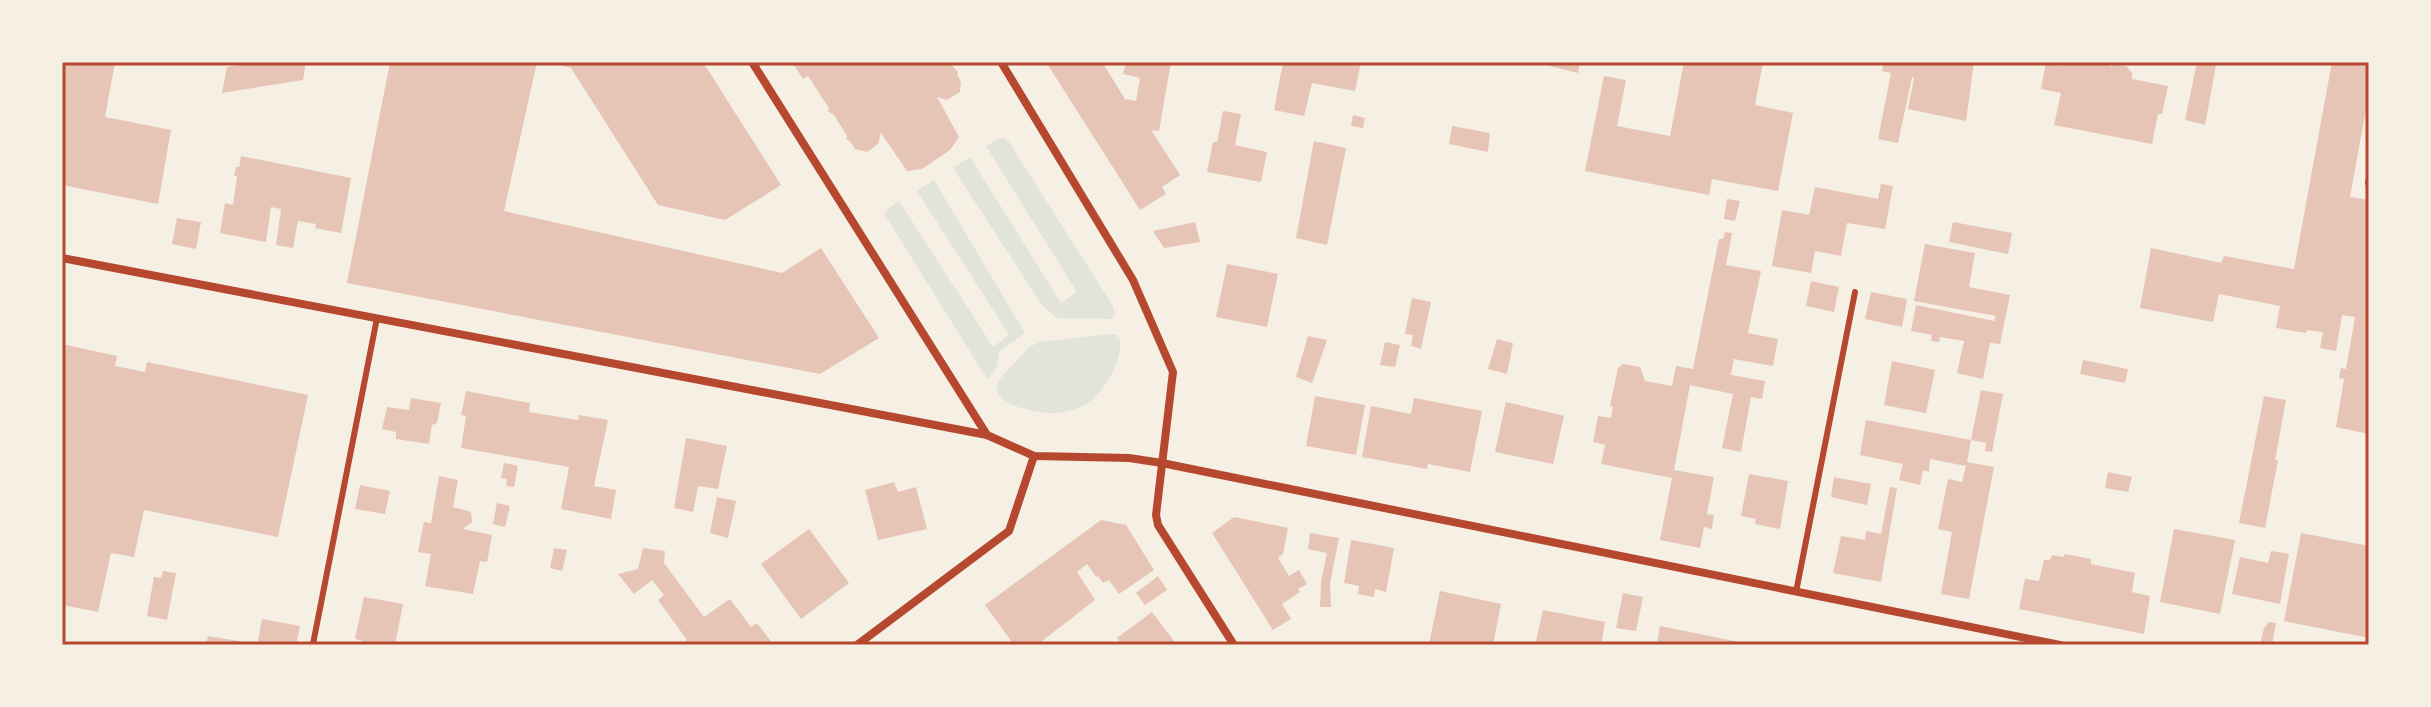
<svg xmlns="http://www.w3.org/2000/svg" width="2431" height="707" viewBox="0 0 2431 707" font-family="Rubik,sans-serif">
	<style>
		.green { fill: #e2e4dc }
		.building { fill: #e6c5b7 }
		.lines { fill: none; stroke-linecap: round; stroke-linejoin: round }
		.service { stroke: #b5482f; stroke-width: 6 }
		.minor { stroke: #b5482f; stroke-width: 8 }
		.neatline { fill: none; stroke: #b5482f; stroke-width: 3 }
	</style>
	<rect width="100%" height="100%" fill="#f6efe4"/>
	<g class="green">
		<polygon points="1000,138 1005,138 1009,142 1113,306 1115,314 1111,319 1057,318 1042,305 953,168 970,157 1061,303 1077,292 986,146"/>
		<polygon points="934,180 1025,333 999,352 996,369 987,379 885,215 886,210 899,201 993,347 1009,335 917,191"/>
		<path d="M1109,334L1117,335L1120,339C1121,353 1117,362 1111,375C1092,411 1063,419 1025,409C1012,406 1000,401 996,388L999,380L1029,347L1040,342Z"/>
	</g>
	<g class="building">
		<polygon points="62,62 115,62 105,117 171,130 158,204 62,185"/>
		<polygon points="259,62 306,62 303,80 222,93 227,67"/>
		<polygon points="390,62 537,62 504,211 782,273 821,248 879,338 820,374 347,283"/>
		<polygon points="551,62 703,62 781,185 725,220 658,205 571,68"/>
		<polygon points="792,62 949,62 958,72 957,74 961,82 960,92 947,100 937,97 959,137 950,150 922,169 907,171 881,133 878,144 867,152 855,149 850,141 846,139 847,136 834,115 828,111 829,108 808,76 803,79"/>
		<polygon points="1046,62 1102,62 1125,99 1136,101 1140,78 1123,74 1126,62 1171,62 1159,131 1151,130 1180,175 1162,187 1166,194 1140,210"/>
		<polygon points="1283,62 1361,62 1355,91 1312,83 1304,116 1274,110"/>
		<polygon points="1534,62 1580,62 1578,73"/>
		<polygon points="1684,62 1763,62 1755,105 1793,113 1778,191 1712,179 1709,195 1585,171 1604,76 1626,80 1617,126 1670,136"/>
		<polygon points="1884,62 1974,62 1966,121 1908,109 1914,78 1912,77 1898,143 1878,139 1891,73 1882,71"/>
		<polygon points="2046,62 2063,66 2064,62 2111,62 2110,67 2116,64 2126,66 2132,73 2132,79 2168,86 2162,114 2158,114 2152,144 2054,125 2061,93 2041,89"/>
		<polygon points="2197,62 2216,65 2205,125 2185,120"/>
		<polygon points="2332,62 2369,62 2369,93 2350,197 2369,200 2369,434 2336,427 2344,379 2339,378 2341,368 2346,369 2355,317 2342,315 2336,351 2320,348 2323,332 2307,330 2306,333 2276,328 2280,306 2219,294 2213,322 2140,308 2151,248 2221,263 2224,256 2294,269"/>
		<polygon points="1223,111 1241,114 1235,145 1267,152 1261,182 1207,172 1213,142 1217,142"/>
		<polygon points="1353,115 1365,118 1363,128 1351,126"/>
		<polygon points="1452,126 1490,133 1488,152 1449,144"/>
		<polygon points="1314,141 1346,148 1327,245 1296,238"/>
		<polygon points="241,156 351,178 341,233 315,228 316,224 298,221 293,248 276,245 281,209 271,207 266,242 220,233 225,203 233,205 237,176 234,176 236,167 239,167"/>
		<polygon points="1881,184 1893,186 1885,229 1847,223 1841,256 1815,251 1811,273 1772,266 1782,210 1809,215 1815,187 1878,199"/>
		<polygon points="1727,199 1740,201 1735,221 1724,219"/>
		<polygon points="177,218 201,222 196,249 172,244"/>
		<polygon points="1195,222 1200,242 1164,248 1153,231"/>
		<polygon points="1953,222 2012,233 2008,254 1949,242"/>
		<polygon points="1725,232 1732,233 1726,265 1761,271 1748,333 1778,339 1773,366 1734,359 1731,375 1765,381 1762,399 1751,397 1741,452 1722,448 1733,394 1690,385 1674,470 1714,477 1707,514 1714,515 1712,529 1704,527 1700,548 1660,540 1672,478 1601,464 1605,445 1593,442 1598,416 1611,418 1613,407 1610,406 1618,368 1623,364 1640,367 1645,381 1672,386 1676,366 1693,369 1719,239 1723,239"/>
		<polygon points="1925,244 1975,253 1969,287 2010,295 2000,344 1990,343 1983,379 1957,373 1964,341 1940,337 1939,342 1931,341 1932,335 1911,331 1916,305 1994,321 1996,316 1914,301"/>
		<polygon points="1227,264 1278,274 1267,327 1216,317"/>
		<polygon points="1811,281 1839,287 1834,312 1806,306"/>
		<polygon points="1871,292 1907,299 1902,327 1865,319"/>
		<polygon points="1412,298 1431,302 1421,349 1411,346 1413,335 1405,334"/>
		<polygon points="1308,336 1327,340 1312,383 1296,377"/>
		<polygon points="1497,339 1513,343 1507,374 1488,369"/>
		<polygon points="1385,342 1400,345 1395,367 1380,365"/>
		<polygon points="62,344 117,356 115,366 145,372 147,362 308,395 278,537 144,510 134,557 111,553 98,612 62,605"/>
		<polygon points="2083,360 2128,369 2125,383 2080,374"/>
		<polygon points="1892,361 1935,370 1926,413 1884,405"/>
		<polygon points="1981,390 2003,394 1992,452 1985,451 1986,443 1971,440"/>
		<polygon points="466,391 530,403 529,412 578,420 579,415 608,420 594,486 616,490 611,519 561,509 569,467 461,448 466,416 461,415"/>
		<polygon points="1315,396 1365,405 1356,455 1306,446"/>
		<polygon points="2264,396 2286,400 2275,460 2278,460 2265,528 2239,523"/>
		<polygon points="411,398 441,403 437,423 432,425 429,444 396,439 396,432 382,429 387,407 409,410"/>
		<polygon points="1414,398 1482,411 1470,472 1428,464 1427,469 1362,457 1371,406 1411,414"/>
		<polygon points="1506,402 1564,416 1553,464 1495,452"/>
		<polygon points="1866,420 1971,440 1967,462 1994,467 1969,599 1941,594 1952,532 1938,529 1948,479 1962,482 1966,466 1930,459 1929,472 1923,470 1920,485 1899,480 1903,464 1860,455"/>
		<polygon points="686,438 727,446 718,489 698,486 693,512 674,508"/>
		<polygon points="504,463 518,466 514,487 506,486 507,479 501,478"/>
		<polygon points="2108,472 2132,477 2128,492 2105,488"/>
		<polygon points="1749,474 1788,481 1780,529 1755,524 1756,519 1741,516"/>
		<polygon points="439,476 458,480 453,507 471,512 472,522 463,529 492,535 487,562 480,561 473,594 425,586 431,554 418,552 424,522 431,523"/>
		<polygon points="1834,477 1871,484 1867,505 1831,497"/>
		<polygon points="894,482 898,492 916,487 927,529 878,540 865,490"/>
		<polygon points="360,485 390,491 385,514 355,509"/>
		<polygon points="1890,487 1897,488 1881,582 1833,573 1841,536 1865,540 1866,531 1881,534"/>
		<polygon points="717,497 736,501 728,538 710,533"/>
		<polygon points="497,503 510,506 505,527 493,524"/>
		<polygon points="1234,517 1288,528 1283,554 1278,558 1289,576 1299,570 1307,584 1298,589 1300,592 1282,604 1291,619 1273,630 1212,533"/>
		<polygon points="1101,520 1126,525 1154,570 1119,594 1109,580 1103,583 1098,576 1096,577 1087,564 1077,572 1095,600 1037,645 1014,645 985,605"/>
		<polygon points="809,529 849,583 801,619 761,564"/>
		<polygon points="2174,529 2235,540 2220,614 2160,602"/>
		<polygon points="1310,533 1339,538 1330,583 1331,607 1320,607 1321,582 1327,553 1308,549"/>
		<polygon points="2301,533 2369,546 2369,638 2284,621"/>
		<polygon points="1351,540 1394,548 1386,592 1375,589 1374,597 1358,594 1359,586 1344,583"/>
		<polygon points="554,548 567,550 562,571 550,568"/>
		<polygon points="643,548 665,551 664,563 704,617 730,599 751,627 757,623 774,645 681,645 687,640 658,600 664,595 652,580 634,594 618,574 638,569"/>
		<polygon points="2271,551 2289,554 2280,604 2232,594 2240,557 2268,563"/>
		<polygon points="2065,554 2091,559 2091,564 2135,573 2132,592 2150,596 2144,634 2019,609 2025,579 2039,581 2044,560 2050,560 2052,555 2063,557"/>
		<polygon points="163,571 176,573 167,620 147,616 154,577 161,578"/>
		<polygon points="1158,576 1167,590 1145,605 1136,593"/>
		<polygon points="1440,591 1501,604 1493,645 1429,644"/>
		<polygon points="1623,593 1643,597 1636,631 1616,628"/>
		<polygon points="364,597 403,604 395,645 362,645 363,641 355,639"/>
		<polygon points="1543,610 1605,622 1601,645 1535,645"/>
		<polygon points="1152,612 1177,645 1122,645 1117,638"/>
		<polygon points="262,619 300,626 296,645 277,645 258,641"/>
		<polygon points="2269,622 2276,623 2272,645 2260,645 2264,628"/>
		<polygon points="1660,626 1749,644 1749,645 1657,645"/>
		<polygon points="208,636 251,643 250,645 206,645"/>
	</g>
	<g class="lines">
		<g class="service">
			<polyline points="2368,183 2369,179"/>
			<polyline points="1796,592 1855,292"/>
			<polyline points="313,644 377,318"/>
		</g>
		<g class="minor">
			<polyline points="752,62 987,435"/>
			<polyline points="1001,62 1133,280 1173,372 1156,515 1158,525 1234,645"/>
			<polyline points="62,258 987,435 1034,456 1129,458 1162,463 2060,645"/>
			<polyline points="857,645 1009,531 1034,456"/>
		</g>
	</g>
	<rect width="2431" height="707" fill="none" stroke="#f6efe4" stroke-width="128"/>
	<rect x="64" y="64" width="2303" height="579" class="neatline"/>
</svg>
